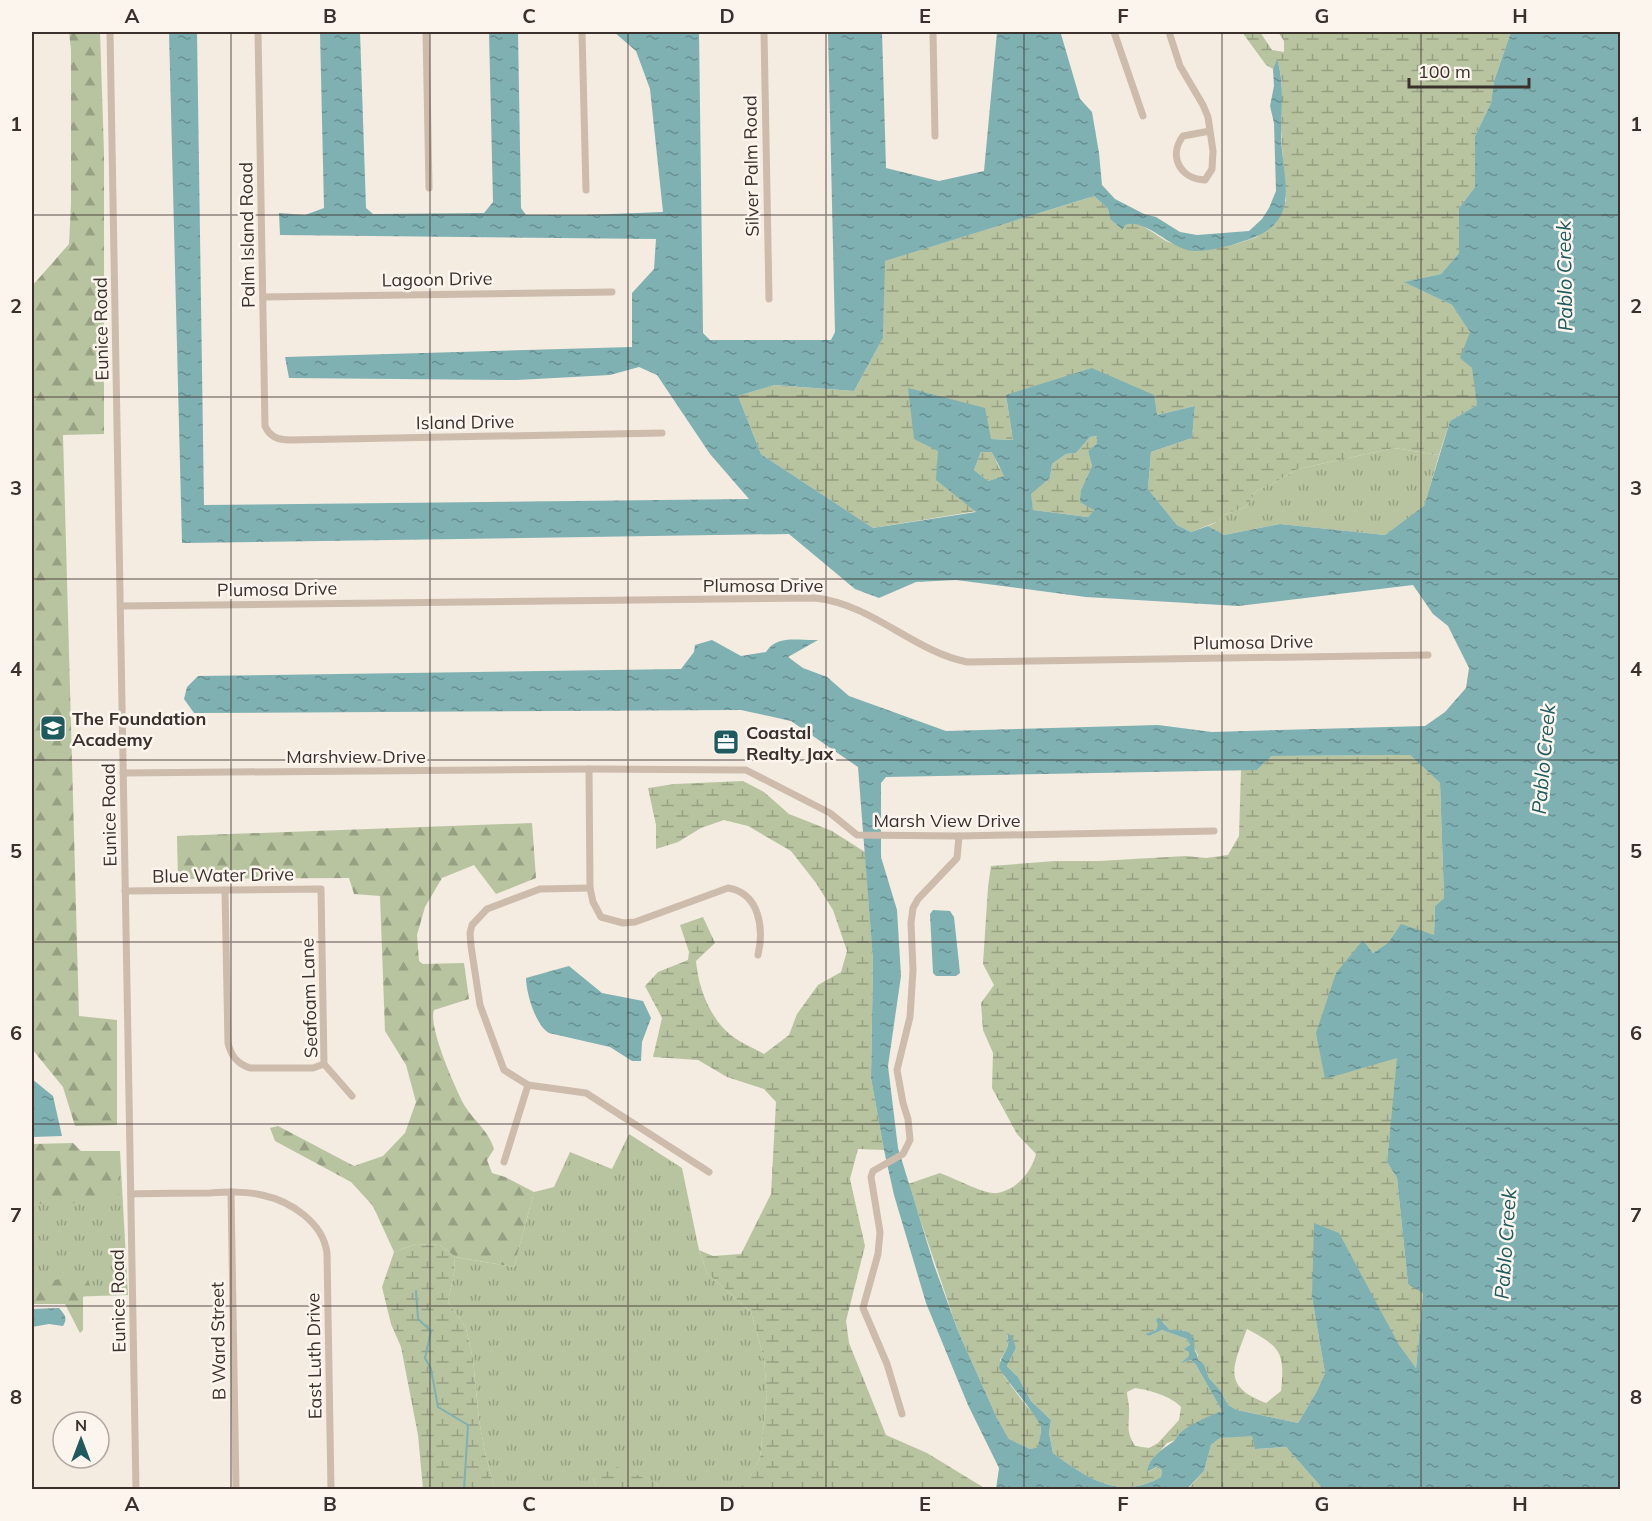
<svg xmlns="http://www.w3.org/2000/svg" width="1652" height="1521" viewBox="0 0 1652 1521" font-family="Mulish,sans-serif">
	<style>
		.grass { fill: url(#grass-tufts) }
		.forest { fill: url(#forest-firs) }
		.wetland { fill: url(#wetland-marsh); fill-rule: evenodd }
		.water { fill: url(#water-ripples); fill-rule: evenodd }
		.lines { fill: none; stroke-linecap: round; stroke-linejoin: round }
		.stream { stroke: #7fb0b2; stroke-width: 2 }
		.minor { stroke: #cdbbac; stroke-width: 7 }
		.grid { fill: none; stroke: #3b302b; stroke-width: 1.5; stroke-opacity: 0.55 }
		.labels { text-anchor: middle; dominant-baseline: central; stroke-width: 5; stroke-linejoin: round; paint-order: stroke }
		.street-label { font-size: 18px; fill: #3b302b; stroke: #fbf5ee }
		.poi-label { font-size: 18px; font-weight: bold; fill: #3b302b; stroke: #fbf5ee; text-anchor: start }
		.water-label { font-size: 20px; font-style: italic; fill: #1f5a5e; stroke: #fbf5ee }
		.neatline { fill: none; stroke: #3b302b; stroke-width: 2 }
		.grid-label { font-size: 20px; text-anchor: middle; font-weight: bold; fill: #3b302b }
	</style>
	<defs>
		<pattern id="grass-tufts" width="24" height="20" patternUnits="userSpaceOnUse" patternTransform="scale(1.5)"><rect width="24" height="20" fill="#b8c4a0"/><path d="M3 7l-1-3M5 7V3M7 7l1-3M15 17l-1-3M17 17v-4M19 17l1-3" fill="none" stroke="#97a083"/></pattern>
		<pattern id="forest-firs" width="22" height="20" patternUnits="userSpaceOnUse" patternTransform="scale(1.5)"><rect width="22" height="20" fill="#b8c4a0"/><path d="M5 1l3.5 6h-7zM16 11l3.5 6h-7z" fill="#97a083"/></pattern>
		<pattern id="wetland-marsh" width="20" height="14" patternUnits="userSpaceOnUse" patternTransform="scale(1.5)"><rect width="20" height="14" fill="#b8c4a0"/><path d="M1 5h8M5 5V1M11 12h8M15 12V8" fill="none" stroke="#97a083"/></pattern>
		<pattern id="water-ripples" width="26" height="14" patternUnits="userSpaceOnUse" patternTransform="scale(1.5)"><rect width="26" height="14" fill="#7fb0b2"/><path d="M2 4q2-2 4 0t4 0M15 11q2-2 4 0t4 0" fill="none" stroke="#699091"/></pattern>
	</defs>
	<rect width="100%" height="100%" fill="#f4ebe1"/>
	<g class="grass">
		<polygon points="1394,448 1439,455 1424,507 1385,535 1280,524 1224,535 1208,526 1219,521 1223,515 1246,507 1257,490 1270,485 1298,469"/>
		<polygon points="629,1134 682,1168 699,1250 707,1273 751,1312 764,1359 767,1394 760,1458 745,1486 728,1489 659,1489 656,1483 593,1478 597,1489 495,1489 486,1457 479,1420 473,1359 466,1328 448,1302 454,1273 455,1257 514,1267 534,1192 554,1187 570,1152 612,1169"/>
		<polygon points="32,1151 120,1151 128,1295 32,1298"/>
	</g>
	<g class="forest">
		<polygon points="69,32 100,32 104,153 104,434 63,435 79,1016 117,1020 117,1125 75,1126 63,1087 32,1049 32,286 69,244 71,204 71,50"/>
		<path d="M532,823L536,878L496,894L474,865L442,878L425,907L417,935L419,961L423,964L464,963L469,999L434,1010C428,1027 454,1085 463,1103C472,1119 489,1131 494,1149L487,1160L492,1173L505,1177L534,1192L514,1267L455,1257L440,1245L416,1244L394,1252L373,1206L351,1182L275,1141L270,1128L278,1126L354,1166L383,1156L405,1133L416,1102L406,1065L385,1031L380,896L354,894L349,878L178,879L177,836Z"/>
		<polygon points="73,1143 85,1155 116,1155 119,1193 117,1200 47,1205 32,1202 32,1144"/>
		<polygon points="86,1273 92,1292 83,1292 83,1330 80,1333 65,1304 32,1304 32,1278 46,1282"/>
	</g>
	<g class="wetland">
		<path d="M1242,32H1260L1272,50L1284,52V41L1278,32H1511L1494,81L1491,103L1475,136V187L1459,208V253L1441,274L1405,282L1452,305L1471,332L1477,405L1450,421L1439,455L1394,448L1298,469L1270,485L1257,490L1246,507L1223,515L1219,521L1191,532L1177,525L1148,489L1151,452L1192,438L1195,406L1157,415L1006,395L1013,440L991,439L938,451L977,511L873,528L761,454L738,396L773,385L854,391L883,338L884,261L1094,196L1108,209L1110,219L1124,230V225L1132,222L1140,224L1166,241L1193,251L1236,244L1257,237L1286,201C1285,178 1282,154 1281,130C1281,106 1285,84 1277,60L1273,69L1266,65Z"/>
		<polygon points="1097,436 1097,443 1088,451 1092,466 1081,490 1094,510 1088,517 1033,510 1030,494 1050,478 1052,464 1066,454 1076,453 1090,437"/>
		<polygon points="981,452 993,452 998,466 1005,476 988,481 974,470"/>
		<path d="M1410,755L1440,783L1444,898L1435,906L1434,935L1389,942L1373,953L1363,940L1398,1057L1387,1162L1397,1178L1408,1284L1423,1292L1416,1368L1399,1346L1312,1297L1325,1373L1317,1391L1298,1423L1237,1410L1228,1405L1220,1390L1209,1378L1204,1364L1198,1360V1355L1184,1330H1170L1163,1322L1156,1330L1146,1334L1149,1336L1162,1330L1187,1339L1190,1345L1189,1357L1183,1362L1191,1360L1196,1365L1222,1411L1178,1434L1175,1440L1167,1443L1154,1458L1148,1472L1158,1466L1162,1469L1161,1477C1120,1501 1087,1478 1053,1453L1049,1433L1051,1420L1031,1401L1018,1377L1007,1366L1016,1348L1007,1334C1010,1345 1007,1350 1000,1360L1004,1376L1024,1403L1039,1419L1041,1428L1039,1447L1030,1449L1009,1439L997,1418L958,1331L908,1184L940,1173C951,1177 983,1193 993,1193C1014,1193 1032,1172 1036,1154L1017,1134L992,1088L993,1053L983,1030L981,1003L994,985L983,964L988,887L991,866L1055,861H1099L1186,856L1206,858L1228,855L1239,836L1241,770H1257L1272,756ZM1247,1329C1281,1347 1285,1353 1281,1391L1266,1403C1220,1386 1234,1365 1247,1329ZM1135,1388C1149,1390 1171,1396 1181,1407L1179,1420L1158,1443L1149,1448L1135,1446C1126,1431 1129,1428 1129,1412C1130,1406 1127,1398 1127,1392Z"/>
		<path d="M743,781L764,792L789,814L832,831L865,852L873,960L871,1078L884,1150L858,1149L850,1179L865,1246L846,1321L849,1343L886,1435L927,1453L986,1489H728L745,1485L760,1458L767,1394L764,1359L751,1312L707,1273L699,1250L713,1256L741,1254L771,1194L776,1102L764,1089L727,1077L698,1060L653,1057L662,1018L645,986L658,972L688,960L689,952L680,925L703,917L715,943L696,961C698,987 710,1019 732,1036C741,1043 754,1048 764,1054L789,1035L797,1014L818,985L841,972L847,951L833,910L816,883L791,851L748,826L724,820L701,828L678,842L656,849V825L648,788L675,784Z"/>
		<polygon points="416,1244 440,1245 455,1257 454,1273 448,1302 466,1328 473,1359 479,1420 486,1457 495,1489 423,1489 418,1435 401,1347 391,1324 382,1287 394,1252"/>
		<polygon points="1253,1435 1255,1449 1286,1447 1323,1489 1187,1490 1204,1471 1211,1445 1220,1438"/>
		<polygon points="615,1466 656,1483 659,1489 597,1489 593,1478"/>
	</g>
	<g class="water">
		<path d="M169,32H197L204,505L749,499L710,454L657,375L639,367L610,375L517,380L289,378L285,357L632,347V293L654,269L656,239L280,235L279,213L305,215L324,208L320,32H360L366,208L373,214L484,213L493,202L489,32H518L521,208L526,215H585L663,212L650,89L636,51L614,32H699L703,333L710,340H831L835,332L828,32H882L886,168L939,181L984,171L997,32H1049L1061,34L1080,99L1092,112L1099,153L1102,185L1115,199L1144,214L1156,217L1180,232L1197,235L1249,231L1262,219L1269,208L1276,191L1274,123L1270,106L1274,86L1273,69L1277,59C1285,85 1281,110 1281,136C1283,185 1303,223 1244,241C1231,246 1208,251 1195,251C1171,251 1146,217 1125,225L1123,230L1110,219L1108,209L1094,196L885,261L883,338L854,391L774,385L738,396L761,454L873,528L976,512L936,480L938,451L914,439L908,388L985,408L991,439L1013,440L1006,395L1092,368L1154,395L1157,415L1195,406L1192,438L1151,452L1148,489L1177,525L1191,532L1208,526L1224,535L1280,524L1385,535L1424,506L1450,421L1477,405L1472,368L1460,358L1470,332L1452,305L1404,282L1441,274L1459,253V208L1475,187V136L1491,103L1494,81L1511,32H1620V1489H1323L1286,1447L1255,1449L1252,1436L1220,1438L1211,1445L1204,1471L1187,1489H996L999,1468L968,1405L926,1303L894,1195L884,1150L871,1078L873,960L858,767L791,721L741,710L194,713L184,699L187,687L198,676L681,669L694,652L695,645L712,640L741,656L766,652C777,634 799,641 818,640L788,657L803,668L827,677L849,696L946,731L1158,725L1212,732L1425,726L1445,712L1466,688L1469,668L1448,626L1433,614L1413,585L1238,606L1086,597L956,580L916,582L879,598L855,589L789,534L182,543ZM1097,436V443L1088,451L1092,466L1081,490L1080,502L1094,510L1088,517L1033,510L1031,494L1050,478L1052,464L1066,454L1076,453L1090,437ZM981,452H992L1004,476L988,481L974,470ZM1410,755L1440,783L1444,898L1435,906L1434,935L1401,924L1389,942L1373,953L1363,940L1336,973L1316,1033L1325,1079L1397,1058L1387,1162L1397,1178L1408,1284L1423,1293L1416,1368L1399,1345L1339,1233L1314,1223L1312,1297L1325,1373L1317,1391L1298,1423L1237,1410L1228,1405L1220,1390L1209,1378L1204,1364L1198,1360C1198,1357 1197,1354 1195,1351C1194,1348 1195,1345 1194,1341C1193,1329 1179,1330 1170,1330L1159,1318L1156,1319L1158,1325L1156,1330L1145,1334L1149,1336L1162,1330L1187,1339L1190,1345L1184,1349L1189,1352V1356L1181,1363L1191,1360L1196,1365L1222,1411C1209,1416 1190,1424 1180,1433C1177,1435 1176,1439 1174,1441C1163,1449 1149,1457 1147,1472L1158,1466L1162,1470L1161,1477C1120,1501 1087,1478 1053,1453L1049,1433L1051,1420L1031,1401L1018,1377L1007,1366L1016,1348L1012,1336L1007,1333C1012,1351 1001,1352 999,1368C1006,1380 1041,1420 1041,1428C1041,1434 1039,1441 1038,1447L1030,1449L1009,1439L997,1418L958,1331L934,1265L898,1148L888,1066L901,976L897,910L881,857V783L886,777L1257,770L1272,756Z"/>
		<polygon points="933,910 950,911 954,917 960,973 956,976 936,976 933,973 930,914"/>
		<path d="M569,966L602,993L643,1001L651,1018L642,1042L641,1061H632L610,1047L549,1033C536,1026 526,993 526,978Z"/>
		<polygon points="32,1079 53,1096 62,1136 32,1137"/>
		<path d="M59,1308C65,1315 68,1318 63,1326L49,1324L32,1327V1309Z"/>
	</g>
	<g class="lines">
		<polyline class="stream" points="416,1291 418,1319 431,1331 425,1358 431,1369 438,1407 468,1425 464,1490"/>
		<g class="minor">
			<polyline points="110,32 136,1490"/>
			<path d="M258,32L265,426C270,437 278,440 290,440L662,433"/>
			<polyline points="426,32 429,188"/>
			<polyline points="582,32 586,190"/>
			<polyline points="764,32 769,299"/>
			<polyline points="933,32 935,136"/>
			<polyline points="1114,32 1143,116"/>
			<path d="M1169,32L1180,66L1203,105L1208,117L1213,151L1212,169L1205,180C1180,179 1168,156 1183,136L1210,131"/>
			<polyline points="263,297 612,292"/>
			<path d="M121,606L815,598C872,604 913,651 967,662L1428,655"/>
			<path d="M589,769L590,888L593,902L601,917L623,923L635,922L728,888C760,893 764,929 758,955"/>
			<polyline points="123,773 589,769 746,770 830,813 857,835 959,836 1214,831"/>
			<polyline points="590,888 540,889 487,909 472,925 470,933 471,946 480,1005 504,1070 528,1085 586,1093 709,1172"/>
			<path d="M225,890L228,1043C231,1056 237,1064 250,1068H313L324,1064"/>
			<polyline points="125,891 321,889 324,1064 352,1096"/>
			<polyline points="504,1162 528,1085"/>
			<polyline points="231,1192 236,1490"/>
			<path d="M131,1194C158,1193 184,1193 210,1193C227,1192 245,1191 262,1195C290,1201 323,1222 327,1253L331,1490"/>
			<polyline points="902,1414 887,1364 863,1308 878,1254 880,1232 871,1177 873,1171 903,1154 910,1140 908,1119 903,1103 897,1070 910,1017 913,970 911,923 913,908 918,899 957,858 959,836"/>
		</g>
	</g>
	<path class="grid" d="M231,32V1490M430,32V1490M628,32V1490M826,32V1490M1024,32V1490M1222,32V1490M1421,32V1490M32,215H1620M32,397H1620M32,579H1620M32,760H1620M32,942H1620M32,1124H1620M32,1306H1620"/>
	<defs>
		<symbol id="school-square" viewBox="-11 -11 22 22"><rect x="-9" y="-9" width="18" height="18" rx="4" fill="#1f5a5e" stroke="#fbf5ee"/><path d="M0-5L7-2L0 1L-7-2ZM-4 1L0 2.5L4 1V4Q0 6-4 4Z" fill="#fff"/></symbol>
		<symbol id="office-square" viewBox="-11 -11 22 22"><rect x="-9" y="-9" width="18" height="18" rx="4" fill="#1f5a5e" stroke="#fbf5ee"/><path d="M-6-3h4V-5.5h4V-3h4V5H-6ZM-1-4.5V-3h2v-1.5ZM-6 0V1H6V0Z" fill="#fff"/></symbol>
	</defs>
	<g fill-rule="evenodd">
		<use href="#school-square" x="38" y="713" width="30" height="30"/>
		<use href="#office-square" x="711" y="727" width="30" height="30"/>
	</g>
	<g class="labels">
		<g class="street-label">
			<text transform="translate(751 166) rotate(-91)">Silver Palm Road</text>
			<text transform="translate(247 235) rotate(-91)">Palm Island Road</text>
			<text transform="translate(437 279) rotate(-1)">Lagoon Drive</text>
			<text transform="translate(101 329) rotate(-91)">Eunice Road</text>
			<text transform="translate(465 422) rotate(-1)">Island Drive</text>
			<text x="763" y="585">Plumosa Drive</text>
			<text transform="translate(277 589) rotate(-1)">Plumosa Drive</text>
			<text transform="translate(1253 642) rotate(-1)">Plumosa Drive</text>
			<text x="356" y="756">Marshview Drive</text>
			<text transform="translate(109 815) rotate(-91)">Eunice Road</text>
			<text x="947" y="820">Marsh View Drive</text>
			<text transform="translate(223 875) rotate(-1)">Blue Water Drive</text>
			<text transform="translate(309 998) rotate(-92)">Seafoam Lane</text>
			<text transform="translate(118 1301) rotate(-91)">Eunice Road</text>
			<text transform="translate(218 1341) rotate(-91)">B Ward Street</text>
			<text transform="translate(314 1356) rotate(-91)">East Luth Drive</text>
		</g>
		<g class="poi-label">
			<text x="72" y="718">The Foundation<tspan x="72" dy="21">Academy</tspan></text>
			<text x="746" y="732">Coastal<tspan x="746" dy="21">Realty Jax</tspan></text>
		</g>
		<g class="water-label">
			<text transform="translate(1564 276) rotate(-91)">Pablo Creek</text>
			<text transform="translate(1543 759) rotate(-85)">Pablo Creek</text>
			<text transform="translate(1505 1244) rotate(-86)">Pablo Creek</text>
		</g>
	</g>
	<rect width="1652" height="1521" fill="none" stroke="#fbf5ee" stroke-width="66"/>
	<g transform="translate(81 1440)"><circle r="28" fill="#fbf5ee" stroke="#aea6a0" stroke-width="1.5"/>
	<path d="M0-4.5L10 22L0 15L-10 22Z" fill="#1f5a5e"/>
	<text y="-9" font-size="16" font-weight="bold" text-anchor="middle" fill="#3b302b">N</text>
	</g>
	<path d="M1409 78v9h120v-9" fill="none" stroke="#3b302b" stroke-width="3"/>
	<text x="1418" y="78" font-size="18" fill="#3b302b" stroke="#fbf5ee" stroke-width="4.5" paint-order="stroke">100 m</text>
	<rect x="33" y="33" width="1586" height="1455" class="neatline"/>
	<g class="grid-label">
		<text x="132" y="23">A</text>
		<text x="330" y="23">B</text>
		<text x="529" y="23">C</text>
		<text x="727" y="23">D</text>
		<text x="925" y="23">E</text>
		<text x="1123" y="23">F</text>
		<text x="1322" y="23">G</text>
		<text x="1520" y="23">H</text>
		<text x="16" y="131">1</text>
		<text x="1636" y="131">1</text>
		<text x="16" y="313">2</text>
		<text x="1636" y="313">2</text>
		<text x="16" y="495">3</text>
		<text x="1636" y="495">3</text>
		<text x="16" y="676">4</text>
		<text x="1636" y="676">4</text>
		<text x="16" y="858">5</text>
		<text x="1636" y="858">5</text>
		<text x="16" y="1040">6</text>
		<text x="1636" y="1040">6</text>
		<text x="16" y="1222">7</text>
		<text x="1636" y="1222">7</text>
		<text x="16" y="1404">8</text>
		<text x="1636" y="1404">8</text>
		<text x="132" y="1511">A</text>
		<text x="330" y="1511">B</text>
		<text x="529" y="1511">C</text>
		<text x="727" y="1511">D</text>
		<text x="925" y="1511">E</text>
		<text x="1123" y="1511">F</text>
		<text x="1322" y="1511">G</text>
		<text x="1520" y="1511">H</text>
	</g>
</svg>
